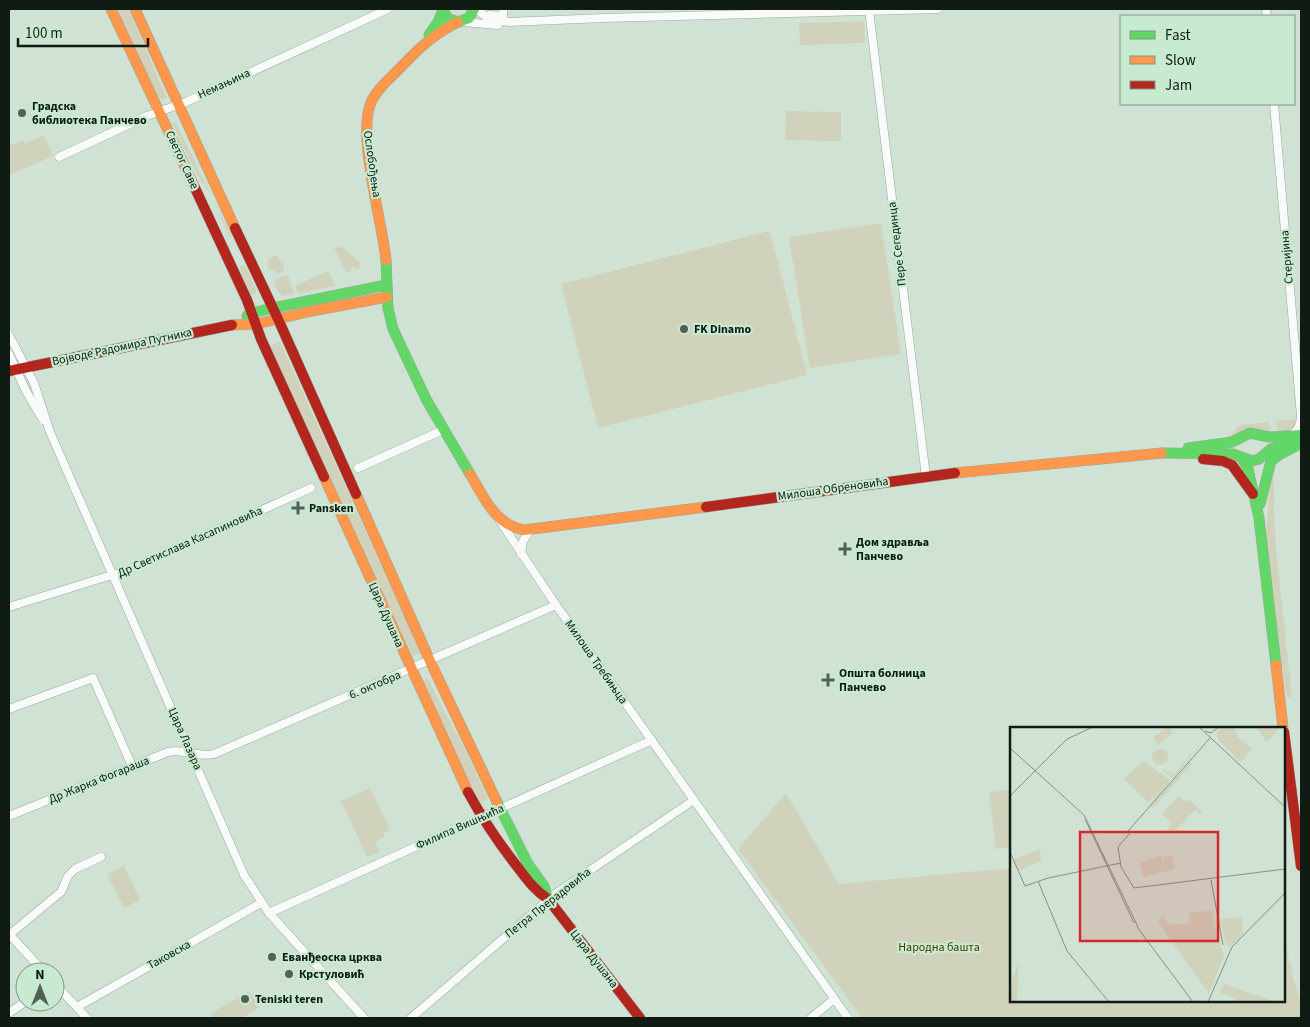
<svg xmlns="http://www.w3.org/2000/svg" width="1310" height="1027" viewBox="0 0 1310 1027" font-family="'Source Sans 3',sans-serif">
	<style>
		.green { fill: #d1d2bc }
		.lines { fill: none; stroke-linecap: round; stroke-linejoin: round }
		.street-casing { stroke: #9aa99e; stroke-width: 9 }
		.fast-casing { stroke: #9aa99e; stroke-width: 11 }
		.slow-casing { stroke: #9aa99e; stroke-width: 11 }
		.jam-casing { stroke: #9aa99e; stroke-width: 11 }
		.street { stroke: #f8fbf9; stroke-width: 8 }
		.fast { stroke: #63d668; stroke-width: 10 }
		.slow { stroke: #ff974d; stroke-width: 10 }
		.jam { stroke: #b3261e; stroke-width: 10 }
		.poi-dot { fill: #526157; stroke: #c7ead1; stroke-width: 2 }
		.labels { text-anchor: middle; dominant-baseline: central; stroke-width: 4.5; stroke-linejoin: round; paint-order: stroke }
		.street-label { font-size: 12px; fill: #0f1b13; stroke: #c7ead1 }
		.poi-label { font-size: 12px; font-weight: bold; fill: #0f1b13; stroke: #c7ead1; text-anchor: start }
		.park-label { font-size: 12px; fill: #4d3901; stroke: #c7ead1 }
		.inset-road { fill: none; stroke: #829287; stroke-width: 1 }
		.view { fill: #d62828; fill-opacity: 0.15; stroke: #d62828; stroke-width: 2.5 }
		.inset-edge { fill: none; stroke: #0f1b13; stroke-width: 2.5 }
	</style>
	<rect width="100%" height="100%" fill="#cfe2d4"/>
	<g class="green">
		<polygon points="114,9 128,9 167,98 162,100 159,97"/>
		<polygon points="864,21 865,43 800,45 799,23"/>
		<polygon points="786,111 841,112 841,141 785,140"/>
		<polygon points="175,121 232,237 230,238 212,196 197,175 172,123"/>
		<polygon points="44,135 53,156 9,175 9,146 23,140 25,144"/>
		<polygon points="881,223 901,354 810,368 789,237"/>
		<polygon points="770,231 807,375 598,428 561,284"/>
		<polygon points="341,246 360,263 359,270 353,267 347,274 335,250 335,248"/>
		<polygon points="277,255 284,267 283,272 277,274 273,269 269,270 267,265 269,258"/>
		<polygon points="243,265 246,267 257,292 251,295 240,270 240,267"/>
		<polygon points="327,272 330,273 336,286 301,293 297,292 296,285"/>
		<polygon points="282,276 287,276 289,278 294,294 283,296 277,290 274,282"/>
		<polygon points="280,342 421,653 413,656 389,611 268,346"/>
		<path d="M1296,419C1296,430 1288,432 1278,433L1276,421Z"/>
		<polygon points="1269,422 1271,433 1226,439 1226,437 1231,435 1240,425"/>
		<polygon points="1273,476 1276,549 1292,697 1287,697 1277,641 1266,536 1270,477"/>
		<polygon points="428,678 443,709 462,743 488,799 481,802 454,754 421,681"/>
		<polygon points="370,788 390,830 383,833 385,837 375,842 380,852 367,857 341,801"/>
		<polygon points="1011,790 1011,847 996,849 989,792"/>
		<polygon points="786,793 839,884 1011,868 1011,1001 1284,1001 1284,928 1289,961 1301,1005 1301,1018 862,1018 738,849"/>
		<polygon points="124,866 140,900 124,908 107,874"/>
		<polygon points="249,991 260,1007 242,1018 213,1018 210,1014"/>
	</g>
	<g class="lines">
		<defs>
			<g id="street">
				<polyline points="476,9 489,19 509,22 603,18 938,9"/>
				<polyline points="1266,9 1267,16"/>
				<polyline points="869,10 926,477"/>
				<polyline points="490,15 503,16 503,9"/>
				<polyline points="463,22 498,25"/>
				<path d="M1274,104L1301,416C1301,425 1298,431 1290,436"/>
				<polyline points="59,157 147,116 186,102 388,9"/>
				<polyline points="9,335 34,383 50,432 244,875 269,913 364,1018"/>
				<polyline points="9,354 26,391 43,420"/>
				<polyline points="358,468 443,430"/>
				<polyline points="500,521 556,605 848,1018"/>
				<polyline points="521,554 523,541 530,530"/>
				<polyline points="9,607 128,570 311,488"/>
				<polyline points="9,709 93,678 132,766"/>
				<path d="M9,816L168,752C183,748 199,758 214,754L556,605"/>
				<polyline points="269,913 652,740"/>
				<polyline points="9,934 44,972"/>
				<polyline points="9,935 61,892 68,876 75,869 101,857"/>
				<polyline points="55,984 87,1018"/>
				<polyline points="77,1007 261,903"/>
				<polyline points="9,1013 25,1002"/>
				<polyline points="411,1018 555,894 694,800"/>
				<polyline points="811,1018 834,999"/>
			</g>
			<g id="fast">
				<polyline points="443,9 447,18 458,22 469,18 474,9"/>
				<polyline points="429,35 438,22 443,10"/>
				<polyline points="386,260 388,308 393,329 426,399 470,474"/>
				<polyline points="247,316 251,313 273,308 386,285"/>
				<polyline points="1188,448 1232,442 1250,433 1269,437 1301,435"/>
				<polyline points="1162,453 1233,454 1252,461 1259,459 1271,449 1301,440"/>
				<polyline points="1242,458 1248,469 1259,518 1276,665"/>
				<polyline points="1260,504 1271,461 1279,455 1296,446"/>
				<polyline points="497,802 528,864 544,886 548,899"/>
			</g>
			<g id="slow">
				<polyline points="111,9 195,188"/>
				<polyline points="135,9 235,228"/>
				<path d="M386,260C382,221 358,139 370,105C375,90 391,78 401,67C419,48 435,33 458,22"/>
				<polyline points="232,325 256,324 312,311 387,297"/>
				<polyline points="955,473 1162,453"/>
				<path d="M470,474C484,497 495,525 524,530L706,507"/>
				<polyline points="324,477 468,792"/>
				<polyline points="356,494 430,661 497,802"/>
				<polyline points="1276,665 1283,728"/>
			</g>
			<g id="jam">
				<polyline points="195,188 247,300 261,339 324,477"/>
				<polyline points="235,228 278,319 356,494"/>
				<polyline points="9,371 232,325"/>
				<polyline points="1203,459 1223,461 1232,465 1253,494"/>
				<polyline points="706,507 955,473"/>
				<polyline points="1284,732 1301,866"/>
				<path d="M468,792C482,818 498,842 516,865C526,878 534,890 548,899L640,1018"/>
			</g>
		</defs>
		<use href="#street" class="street-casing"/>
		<use href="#fast" class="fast-casing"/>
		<use href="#slow" class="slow-casing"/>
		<use href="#jam" class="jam-casing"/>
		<use href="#street" class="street"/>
		<use href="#fast" class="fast"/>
		<use href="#slow" class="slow"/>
		<use href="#jam" class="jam"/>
	</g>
	<g class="poi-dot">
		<circle cx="22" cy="113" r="5"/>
		<circle cx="684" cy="329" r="5"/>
		<path d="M295.5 500.5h5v5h5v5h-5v5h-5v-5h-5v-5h5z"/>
		<path d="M842.5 541.5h5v5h5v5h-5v5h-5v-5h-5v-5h5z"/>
		<path d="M825.5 672.5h5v5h5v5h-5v5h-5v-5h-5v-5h5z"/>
		<circle cx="272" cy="957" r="5"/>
		<circle cx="289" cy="974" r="5"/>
		<circle cx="245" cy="999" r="5"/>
	</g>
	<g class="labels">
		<g class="street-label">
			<text transform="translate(224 84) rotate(-25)">Немањина</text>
			<text transform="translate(182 160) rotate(65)">Светог Саве</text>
			<text transform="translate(372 164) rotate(82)">Ослобођења</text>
			<text transform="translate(897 244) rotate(-97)">Пере Сегединца</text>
			<text transform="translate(1287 257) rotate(-95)">Стеријина</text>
			<text transform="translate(122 347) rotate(-12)">Војводе Радомира Путника</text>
			<text transform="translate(833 489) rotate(-8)">Милоша Обреновића</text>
			<text transform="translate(190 542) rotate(-24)">Др Светислава Касапиновића</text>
			<text transform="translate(386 615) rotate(66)">Цара Душана</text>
			<text transform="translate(596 662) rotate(55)">Милоша Требињца</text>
			<text transform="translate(375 685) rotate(-23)">6. октобра</text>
			<text transform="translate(185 739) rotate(66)">Цара Лазара</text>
			<text transform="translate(99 780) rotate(-22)">Др Жарка Фогараша</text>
			<text transform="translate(460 827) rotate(-24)">Филипа Вишњића</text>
			<text transform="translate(548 903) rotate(-38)">Петра Прерадовића</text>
			<text transform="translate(169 955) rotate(-29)">Таковска</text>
			<text transform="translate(594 959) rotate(52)">Цара Душана</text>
		</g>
		<g class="poi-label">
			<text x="32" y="106">Градска<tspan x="32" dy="14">библиотека Панчево</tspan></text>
			<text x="694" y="329">FK Dinamo</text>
			<text x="309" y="508">Pansken</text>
			<text x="856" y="542">Дом здравља<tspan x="856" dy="14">Панчево</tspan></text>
			<text x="839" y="673">Општа болница<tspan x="839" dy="14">Панчево</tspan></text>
			<text x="282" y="957">Еванђеоска црква</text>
			<text x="299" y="974">Крстуловић</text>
			<text x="255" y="999">Teniski teren</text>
		</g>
		<g class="park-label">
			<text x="939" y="947">Народна башта</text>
		</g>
	</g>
	<g transform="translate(1010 727)">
		<rect width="275" height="275" fill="#cfe2d4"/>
		<path d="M152,0H159L163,6L148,18L143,10L155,2ZM211,0H223L228,11L243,21L231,35L209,14L207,6ZM245,0H270L257,15ZM191,16L163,52L151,42L164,47ZM142 30a8 8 0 1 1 16 0a8 8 0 1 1-16 0ZM133,34L161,54L141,78L146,68L138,75L114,52ZM180,35L182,37L143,81L141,79ZM169,69L176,75L179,72L193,86L191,88L185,83L167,102L169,104H156L161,96L152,87ZM30,122L31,134L8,144L3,133ZM163,128L165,142L133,150L129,135L151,129L155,142L153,130ZM203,183L206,207L214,228L199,267L148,195L153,189L158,198L180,196L179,186ZM231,190L233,207L220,220L216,218L209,192ZM8,236L7,275H0L3,248L7,249L4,247ZM214,257L248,269L268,275H225L226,271L211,266Z" fill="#d1d2bc"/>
		<path class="inset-road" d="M189,0L275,80M195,4L201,6L209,0M0,21L74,88L128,200M0,69L57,12L83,0M75,92L124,196M118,104L120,106L108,120L111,140L124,161L275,142M118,104L200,11M0,125L15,159L38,151L111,136M201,153L213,218M28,154L57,224L99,275M127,200L183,275M198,275L222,220L275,166"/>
		<path class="view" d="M70,105H208V214H70Z"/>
		<rect width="275" height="275" class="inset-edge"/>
	</g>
	<rect width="1310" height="1027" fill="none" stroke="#0f1b13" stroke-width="20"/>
	<rect x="1120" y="15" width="175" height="90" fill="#c7ead1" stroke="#7d9785"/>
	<rect x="1130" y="31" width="25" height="8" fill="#63d668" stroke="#7d9785"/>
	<text x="1165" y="40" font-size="15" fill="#0f1b13">Fast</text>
	<rect x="1130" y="56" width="25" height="8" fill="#ff974d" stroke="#7d9785"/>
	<text x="1165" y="65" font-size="15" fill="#0f1b13">Slow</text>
	<rect x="1130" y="81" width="25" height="8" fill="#b3261e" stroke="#7d9785"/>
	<text x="1165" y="90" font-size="15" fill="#0f1b13">Jam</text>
	<g transform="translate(40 987)"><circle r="24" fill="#c7ead1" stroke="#7d9785"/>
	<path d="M0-4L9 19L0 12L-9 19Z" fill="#526157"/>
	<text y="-8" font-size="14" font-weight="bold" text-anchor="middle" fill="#0f1b13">N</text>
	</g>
	<path d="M18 38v8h130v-8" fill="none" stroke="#0f1b13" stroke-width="2.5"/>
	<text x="25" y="38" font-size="15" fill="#0f1b13" stroke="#c7ead1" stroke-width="4" paint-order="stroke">100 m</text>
</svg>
